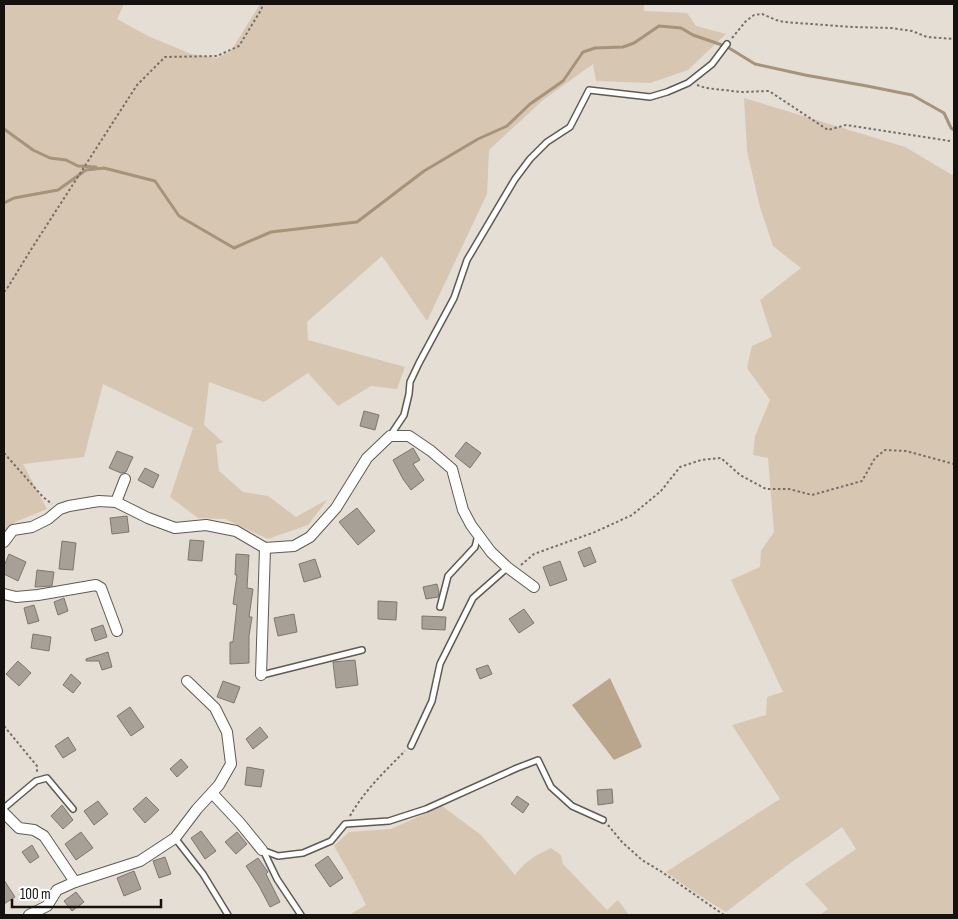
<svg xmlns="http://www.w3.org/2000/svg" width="958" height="919" viewBox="0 0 958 919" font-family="'Sofia Sans Condensed',sans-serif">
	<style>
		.green { fill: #d7c6b1 }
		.forest { fill: #baa68c }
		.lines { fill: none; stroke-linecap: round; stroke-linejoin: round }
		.stream { stroke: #a6937a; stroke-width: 3 }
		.building { fill: #a7a097; stroke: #7e776f }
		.service-casing { stroke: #605a52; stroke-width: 8 }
		.minor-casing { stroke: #605a52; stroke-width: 12 }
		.path { stroke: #746f69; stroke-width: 2; stroke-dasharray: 2.5 2.5; stroke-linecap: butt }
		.service { stroke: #fff; stroke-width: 5 }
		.minor { stroke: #fff; stroke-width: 10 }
	</style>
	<rect width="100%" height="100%" fill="#e5ded4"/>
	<g class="green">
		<polygon points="4,4 124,4 117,19 148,36 191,54 217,58 231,51 260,4 644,4 644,11 687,13 696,26 726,34 688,70 650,83 596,81 593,64 543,100 489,150 487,194 427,321 382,256 307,322 308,340 405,367 397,389 371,386 338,406 308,373 264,402 209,382 204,425 223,442 216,445 219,471 243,492 268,496 296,517 328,499 308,525 268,539 225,519 198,518 170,497 193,428 103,384 84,457 23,464 47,509 15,522 4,532"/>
		<polygon points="744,98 905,147 954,176 954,915 820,915 828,909 805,884 856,849 842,827 789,864 726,912 694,892 666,872 780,799 732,725 766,715 767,697 783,692 731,580 760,567 761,551 774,532 768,458 753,455 755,436 770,400 747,368 752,346 772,337 760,300 801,268 773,246 760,207 747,151"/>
		<path d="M442,806L481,835L515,875C527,860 533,857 551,848L561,855L563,864L607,910L618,900L629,915H349L366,905L354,881L334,846L349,832L391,829Z"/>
	</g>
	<polygon class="forest" points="610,678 642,747 614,760 572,705"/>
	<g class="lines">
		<g class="stream">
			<polyline points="729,48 755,64 805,75 867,86 912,95 944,113 951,128 954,130"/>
			<polyline points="4,129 33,150 50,158 66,160 78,166 96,167"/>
			<polyline points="4,203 14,198 58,190 86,170 104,168 155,181 179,216 234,248 271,232 357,222 424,171 478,139 507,126 530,104 563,81 583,52 595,48 623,47 634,43 659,26 681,28 693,35 722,45"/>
		</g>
	</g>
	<g class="building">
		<polygon points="364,411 379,415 375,430 360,426"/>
		<polygon points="466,442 481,453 470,468 455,456"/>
		<polygon points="413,448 420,460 413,464 424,480 411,490 403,479 393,460"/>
		<polygon points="117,451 133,457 126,472 121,473 109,468"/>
		<polygon points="145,468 159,475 153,488 138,480"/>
		<polygon points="357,508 375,531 358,545 339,522"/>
		<polygon points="127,516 129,532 112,534 110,518"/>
		<polygon points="190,540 204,541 202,561 188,560"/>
		<polygon points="62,541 76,543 73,570 59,569"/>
		<polygon points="590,547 596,562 584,567 578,552"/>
		<polygon points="9,554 26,562 18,581 4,574 4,566"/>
		<polygon points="236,554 249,555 247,588 253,589 249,617 252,617 249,636 249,663 230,664 230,642 233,642 237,605 233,604 237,575 235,575"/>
		<polygon points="315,559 321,577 304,582 299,564"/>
		<polygon points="560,561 567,580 550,586 543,567"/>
		<polygon points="37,570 54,572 52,586 35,587"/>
		<polygon points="437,584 439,592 438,597 426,599 423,587"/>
		<polygon points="64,598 68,611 58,615 54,602"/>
		<polygon points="378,601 397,602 396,620 378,619"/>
		<polygon points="34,605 39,621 28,624 24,608"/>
		<polygon points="524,609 534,623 519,633 509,619"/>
		<polygon points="294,614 297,632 278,636 274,618"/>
		<polygon points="422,616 446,617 445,630 422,629"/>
		<polygon points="103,625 107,637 95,641 91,629"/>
		<polygon points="33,634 51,637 49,651 31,648"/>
		<polygon points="108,652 112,667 102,670 99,661 86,661 86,659"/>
		<polygon points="355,660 358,685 336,688 333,662"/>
		<polygon points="18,661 31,673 19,686 6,674"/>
		<polygon points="488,665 492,674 480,679 476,669"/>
		<polygon points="71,674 81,683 73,693 63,685"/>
		<polygon points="223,681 240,687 234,703 217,697"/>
		<polygon points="130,707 144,727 131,736 117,716"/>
		<polygon points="260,727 268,737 253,749 246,739"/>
		<polygon points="68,737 76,750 63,758 55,746"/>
		<polygon points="181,759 188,767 177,777 170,769"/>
		<polygon points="247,767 264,770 261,787 245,785"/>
		<polygon points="612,789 613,803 598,805 597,790"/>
		<polygon points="517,796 529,804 523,813 511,804"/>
		<polygon points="146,797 159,810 145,823 133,809"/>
		<polygon points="98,801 108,814 94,825 84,811"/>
		<polygon points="62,805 73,820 63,829 51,816"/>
		<polygon points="201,831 216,851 205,859 191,838"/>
		<polygon points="81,832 93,848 76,860 65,844"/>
		<polygon points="237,832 247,844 236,854 225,842"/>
		<polygon points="32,845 39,857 30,863 22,852"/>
		<polygon points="328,856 343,878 330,887 315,865"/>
		<polygon points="165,857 171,874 159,878 153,861"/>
		<polygon points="258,858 268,872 266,874 280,902 270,907 259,886 246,866"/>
		<polygon points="134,871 141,889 124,896 117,878"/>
		<polygon points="4,880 15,897 4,904"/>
		<polygon points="76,892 84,902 72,911 64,901"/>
	</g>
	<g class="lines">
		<defs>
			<g id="service">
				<polyline points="390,436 404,415 409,394 410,382 419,363 454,298 467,260 515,179 530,159 547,142 570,127 589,90 650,97 667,92 688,83 712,64 727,44"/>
				<polyline points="440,607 448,576 475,547 478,535"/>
				<polyline points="262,675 362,650"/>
				<polyline points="411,746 432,701 440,664 473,598 507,568"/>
				<polyline points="4,808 36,781 47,778 73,809"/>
				<polyline points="175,838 203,874 228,915"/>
				<polyline points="262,850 278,856 303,853 331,841 345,824 389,821 426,809 517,768 538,760 551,787 572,806 603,820"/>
				<polyline points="263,850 277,879 301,915"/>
			</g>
			<g id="minor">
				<polyline points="116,502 125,479"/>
				<polyline points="4,542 13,530 32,527 48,519 60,509 69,506 99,501 116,502 148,518 175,528 206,525 236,531 265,548 294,546 310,537 336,508 367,458 390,436 409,436 431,451 452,469 463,510 471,525 491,552 507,567 534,587"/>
				<polyline points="4,594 16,597 38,595 96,585 101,588 117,631"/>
				<polyline points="261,675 265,548"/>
				<polyline points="212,793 240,823 262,850"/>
				<polyline points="4,813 19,828 34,830 44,836 75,882"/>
				<polyline points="29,915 47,906 57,890 75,882 140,861 175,838 197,809 219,785 231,764 227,732 215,708 187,681"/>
			</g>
		</defs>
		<use href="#service" class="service-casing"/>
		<use href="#minor" class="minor-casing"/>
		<g class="path">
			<polyline points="732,38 746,21 754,15 762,14 776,20 784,22 852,27 891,28 912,31 927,37 954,39"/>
			<polyline points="697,85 706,88 741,92 769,91 828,130 846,125 950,141"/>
			<polyline points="4,292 8,287 32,248 137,85 165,57 217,56 239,46 261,10 263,4"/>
			<polyline points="4,453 43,497 52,504"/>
			<polyline points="521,565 534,554 595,532 632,515 661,491 680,467 701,460 721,458 740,475 766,489 789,489 812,495 862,481 875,458 885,450 906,451 954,464"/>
			<polyline points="4,726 37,766 37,774"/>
			<path d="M350,816C364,791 385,771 405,751"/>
			<polyline points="608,825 622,842 642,860 662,872 724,915"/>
		</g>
		<use href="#service" class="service"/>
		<use href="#minor" class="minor"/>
	</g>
	<rect width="958" height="919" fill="none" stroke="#14110e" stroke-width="10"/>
	<path d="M12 899v8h149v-8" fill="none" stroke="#14110e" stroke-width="2.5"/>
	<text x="20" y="899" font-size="15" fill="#14110e" stroke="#ffffff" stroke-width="4" paint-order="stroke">100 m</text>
</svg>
